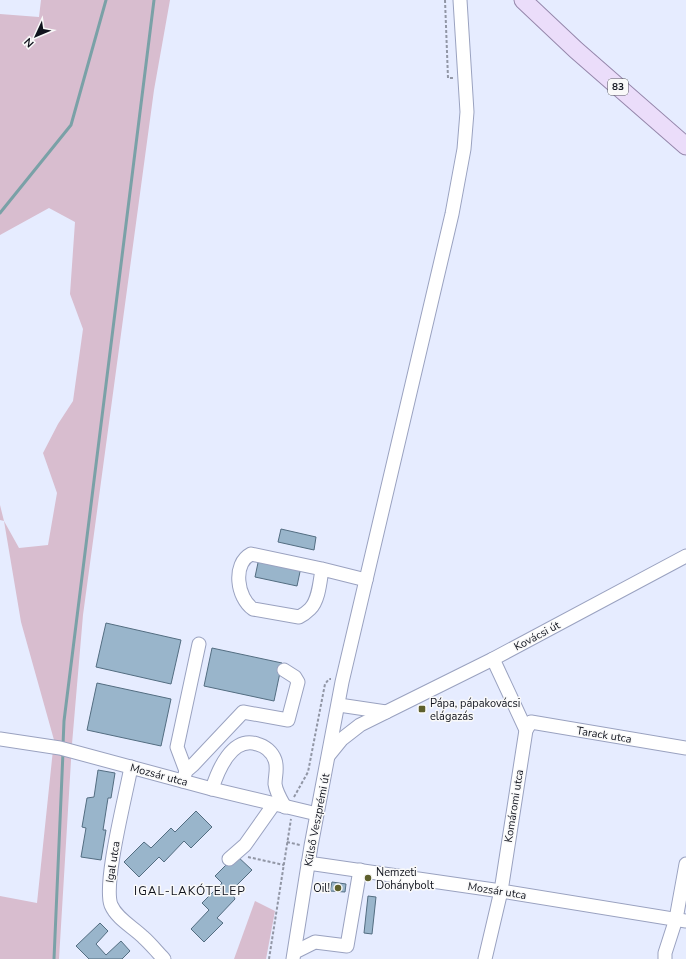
<svg xmlns="http://www.w3.org/2000/svg" width="686" height="959" viewBox="0 0 686 959" font-family="'Nunito Sans',sans-serif">
	<style>
		.green { fill: #d8bdcf }
		.lines { fill: none; stroke-linecap: round; stroke-linejoin: round }
		.stream { stroke: #7aa1a7; stroke-width: 3 }
		.building { fill: #99b5cb; stroke: #536d81 }
		.minor-casing { stroke: #9aa2c0; stroke-width: 15 }
		.major-casing { stroke: #9587ab; stroke-width: 19 }
		.path { stroke: #9196a5; stroke-width: 2; stroke-dasharray: 3 2; stroke-linecap: butt }
		.minor { stroke: #fff; stroke-width: 13 }
		.major { stroke: #ebddfa; stroke-width: 17 }
		.poi-dot { fill: #5d5f2c; stroke: #f9f9f9; stroke-width: 1.5 }
		.labels { text-anchor: middle; dominant-baseline: central; stroke-width: 3; stroke-linejoin: round; paint-order: stroke }
		.shield { fill: #f9f9f9; stroke: #56585f; stroke-width: 1 }
		.shield-label { font-size: 10px; font-weight: bold; fill: #10131d }
		.street-label { font-size: 11px; fill: #10131d; stroke: #f9f9f9 }
		.poi-label { font-size: 11px; fill: #10131d; stroke: #f9f9f9; text-anchor: start }
		.neighbourhood-label { font-size: 12px; letter-spacing: 1px; fill: #10131d; stroke: #f9f9f9 }
	</style>
	<rect width="100%" height="100%" fill="#e6ecff"/>
	<g class="green">
		<polygon points="41,0 170,0 154,90 83,615 72,744 59,959 0,959 0,896 37,903 54,740 21,622 4,521 0,520 0,505 4,521 19,548 48,545 57,493 43,453 58,424 73,401 83,329 70,294 75,222 49,208 0,235 0,14 39,17"/>
		<polygon points="255,901 275,911 266,959 234,959"/>
	</g>
	<g class="lines">
		<g class="stream">
			<polyline points="0,213 71,125 106,0"/>
			<polyline points="63,745 64,721 154,0"/>
			<polyline points="54,959 63,752"/>
		</g>
	</g>
	<g class="building">
		<polygon points="281,529 316,537 314,550 278,542"/>
		<polygon points="259,558 301,567 297,586 255,577"/>
		<polygon points="106,623 181,640 171,684 96,667"/>
		<polygon points="212,648 282,663 274,701 204,686"/>
		<polygon points="97,683 171,699 161,746 87,730"/>
		<polygon points="98,770 115,773 111,798 108,798 103,830 106,830 101,860 81,857 86,828 82,827 87,798 94,797"/>
		<polygon points="196,811 212,827 191,848 184,841 164,862 159,857 139,877 124,862 144,842 151,848 171,828 175,832"/>
		<polygon points="236,855 252,870 231,891 235,899 217,918 223,923 204,942 191,929 209,910 202,903 222,883 215,876"/>
		<polygon points="332,882 346,884 345,892 330,891"/>
		<polygon points="368,896 376,897 372,934 364,933"/>
		<polygon points="100,923 108,931 96,944 106,955 121,941 130,951 122,959 89,959 76,946"/>
	</g>
	<g class="lines">
		<defs>
			<g id="minor">
				<path d="M322,569C320,581 319,600 310,609C307,612 303,615 299,617L253,609C237,598 232,564 251,554L322,569L366,580"/>
				<polyline points="339,705 386,712"/>
				<polyline points="526,730 531,722 686,748"/>
				<polyline points="0,739 60,748 212,789 317,814"/>
				<polyline points="329,755 342,739 360,725 493,659 686,556"/>
				<path d="M131,767C126,795 103,883 111,905C117,919 133,927 143,937C151,944 157,952 164,959"/>
				<polyline points="186,771 177,747 199,644"/>
				<polyline points="183,781 186,771 193,765 243,712 288,720 298,682 295,677 284,670"/>
				<path d="M212,789C218,770 232,736 257,744C265,746 272,752 275,760C278,768 275,776 275,784C276,792 281,800 285,807"/>
				<polyline points="229,859 245,845 274,804"/>
				<polyline points="308,863 501,891 686,921"/>
				<polyline points="295,952 315,942 347,946 360,870"/>
				<polyline points="293,959 311,846 342,682 452,214 464,149 467,112 460,0"/>
				<polyline points="485,959 501,891 526,730 493,659"/>
				<polyline points="665,959 665,953 676,919 686,864"/>
			</g>
			<polyline id="major" points="523,0 576,50 686,146"/>
		</defs>
		<use href="#minor" class="minor-casing"/>
		<use href="#major" class="major-casing"/>
		<g class="path">
			<polyline points="445,0 448,78 453,78"/>
			<polyline points="294,797 308,772 325,684 329,679 331,679"/>
			<polyline points="287,842 300,845"/>
			<polyline points="248,857 284,865"/>
			<polyline points="269,959 291,819"/>
		</g>
		<use href="#minor" class="minor"/>
		<use href="#major" class="major"/>
	</g>
	<g class="poi-dot">
		<rect x="418" y="705" width="8" height="8" rx="2"/>
		<circle cx="368" cy="878" r="4"/>
		<circle cx="338" cy="888" r="4"/>
	</g>
	<g class="labels">
		<rect class="shield" x="608" y="79" width="20" height="16" rx="3"/>
		<g class="shield-label">
			<text x="618" y="87">83</text>
		</g>
		<g class="street-label">
			<text transform="translate(537 636) rotate(-28)">Kovácsi út</text>
			<text transform="translate(604 735) rotate(9)">Tarack utca</text>
			<text transform="translate(159 775) rotate(15)">Mozsár utca</text>
			<text transform="translate(514 806) rotate(-81)">Komáromi utca</text>
			<text transform="translate(317 820) rotate(-79)">Külső Veszprémi út</text>
			<text transform="translate(113 862) rotate(-81)">Igal utca</text>
			<text transform="translate(497 891) rotate(9)">Mozsár utca</text>
		</g>
		<g class="poi-label">
			<text x="430" y="703">Pápa, pápakovácsi<tspan x="430" dy="13">elágazás</tspan></text>
			<text x="376" y="872">Nemzeti<tspan x="376" dy="13">Dohánybolt</tspan></text>
			<text x="330" y="888" text-anchor="end">Oil!</text>
		</g>
		<g class="neighbourhood-label">
			<text x="190" y="891">IGAL-LAKÓTELEP</text>
		</g>
	</g>
	<g transform="translate(36 36) rotate(226)" stroke="#f9f9f9" stroke-width="3" paint-order="stroke">
	<path d="M0-3L7 15L0 10L-7 15Z" fill="#10131d"/>
	<text y="-6" font-size="11" font-weight="bold" text-anchor="middle" fill="#10131d">N</text>
	</g>
</svg>
